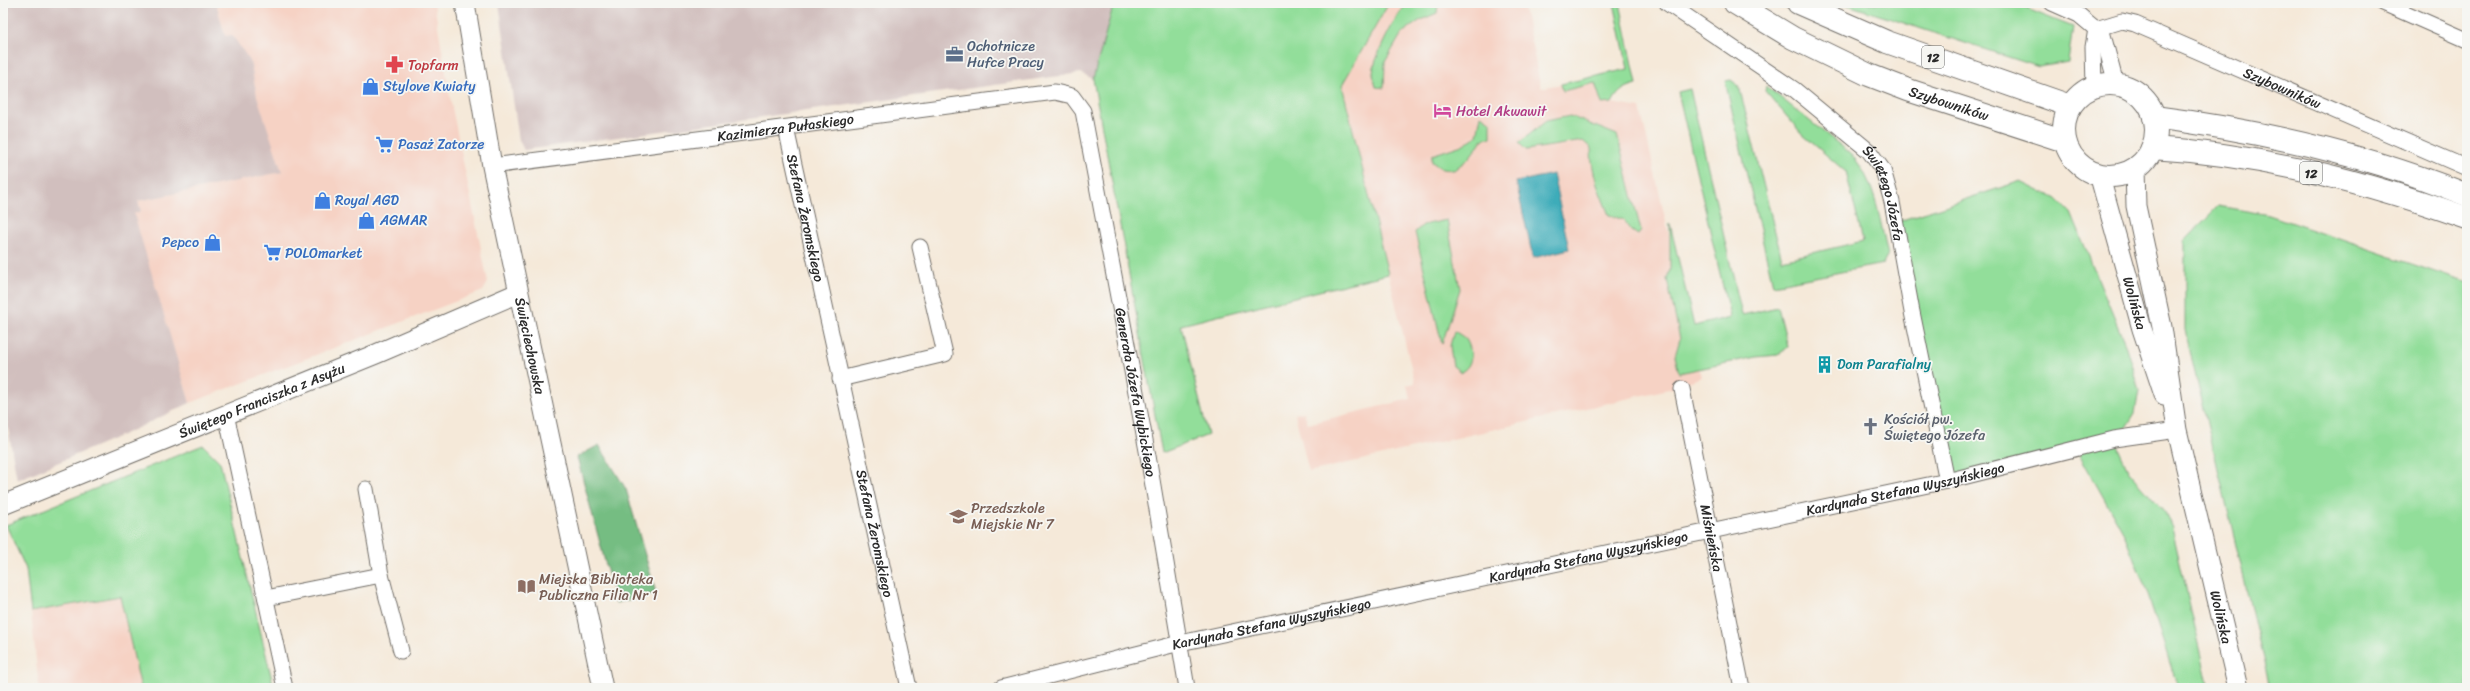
<svg xmlns="http://www.w3.org/2000/svg" width="2470" height="691" viewBox="0 0 2470 691" font-family="Sriracha,sans-serif">
	<style>
		.built { fill: #f6d2c4 }
		.industrial { fill: #d1bfbe }
		.green { fill: #92de9a; stroke: #5e8462 }
		.forest { fill: #75bd82; stroke: #507456 }
		.water { fill: #3cacb9; stroke: #346c72 }
		.lines { fill: none; stroke-linecap: round; stroke-linejoin: round }
		.minor-casing { stroke: #726e68; stroke-width: 17 }
		.tertiary-casing { stroke: #726e68; stroke-width: 21 }
		.primary-casing { stroke: #726e68; stroke-width: 24 }
		.minor { stroke: #fff; stroke-width: 15 }
		.tertiary { stroke: #fff; stroke-width: 19 }
		.primary { stroke: #fff; stroke-width: 22 }
		.labels { text-anchor: middle; dominant-baseline: central; stroke-width: 3.5; stroke-linejoin: round; paint-order: stroke }
		.shield { fill: #f6f6f2; stroke: #686867; stroke-width: 1 }
		.shield-label { font-size: 13px; font-weight: bold; fill: #2b2b2b }
		.service-label { font-size: 14px; fill: #4e5e75; stroke: #f6f6f2; text-anchor: start }
		.health-label { font-size: 14px; fill: #be3a42; stroke: #f6f6f2; text-anchor: start }
		.shop-label { font-size: 14px; fill: #366cbe; stroke: #f6f6f2; text-anchor: start }
		.street-label { font-size: 14px; fill: #2b2b2b; stroke: #f6f6f2 }
		.hotel-label { font-size: 14px; fill: #b23c85; stroke: #f6f6f2; text-anchor: start }
		.culture-label { font-size: 14px; fill: #0d838f; stroke: #f6f6f2; text-anchor: start }
		.worship-label { font-size: 14px; fill: #5b616d; stroke: #f6f6f2; text-anchor: start }
		.education-label { font-size: 14px; fill: #785e54; stroke: #f6f6f2; text-anchor: start }
	</style>
	<rect width="100%" height="100%" fill="#f6f6f2"/>
	<filter id="ink" filterUnits="userSpaceOnUse"><feTurbulence type="fractalNoise" baseFrequency=".025" numOctaves="2"/><feDisplacementMap in="SourceGraphic" scale="8" xChannelSelector="R" yChannelSelector="G"/><feConvolveMatrix kernelMatrix="1 2 1 2 8 2 1 2 1" color-interpolation-filters="sRGB"/></filter>
	<filter id="wash" filterUnits="userSpaceOnUse"><feTurbulence type="fractalNoise" baseFrequency=".012" numOctaves="4" result="noise"/><feDisplacementMap in="SourceGraphic" scale="16" xChannelSelector="R" yChannelSelector="G"/><feGaussianBlur stdDeviation="0.9" result="paint"/><feColorMatrix in="noise" values="0 0 0 0 0 0 0 0 0 0 0 0 0 0 0 0 0 1.4 0 .05"/><feComposite in="paint" operator="in"/></filter>
	<g filter="url(#wash)">
		<rect width="100%" height="100%" fill="#f5e9d9"/>
		<g class="built">
			<polygon points="216,3 434,3 451,103 488,282 483,291 190,403 133,213 141,211 138,201 281,172 257,96 250,61 225,36"/>
			<polygon points="1389,3 1523,3 1541,88 1561,84 1563,91 1596,83 1602,104 1612,103 1640,108 1701,377 1673,388 1309,472 1295,414 1304,412 1308,424 1410,399 1407,385 1415,383 1342,85"/>
			<polygon points="120,596 274,688 39,688 31,612"/>
		</g>
		<g class="industrial">
			<polygon points="3,3 216,3 225,36 232,35 250,61 257,96 282,172 138,201 141,211 134,214 190,403 127,433 17,480 3,399"/>
			<polygon points="499,3 1114,3 1093,79 1081,73 524,150 519,140"/>
		</g>
		<g class="green">
			<polygon points="1114,3 1389,3 1342,85 1388,274 1181,325 1208,435 1162,453 1093,79"/>
			<path d="M1408,3H1438L1437,13L1419,21L1402,33L1385,62L1384,88L1376,87C1375,83 1373,76 1373,72C1375,56 1396,14 1408,3Z"/>
			<path d="M1614,3H1620L1637,84C1625,87 1618,91 1612,103L1602,104L1595,83L1563,91L1561,84L1628,69Z"/>
			<polygon points="1842,3 2012,3 2073,27 2068,62 2039,67"/>
			<path d="M1731,80L1739,86L1782,260L1863,241L1846,172L1802,134L1765,91L1766,86L1850,153C1876,181 1879,219 1888,255L1883,264L1773,285L1725,81Z"/>
			<polygon points="1690,89 1742,315 1778,307 1788,347 1778,355 1756,357 1679,373 1675,356 1680,339 1667,279 1670,269 1670,224 1694,326 1730,317 1678,92"/>
			<polygon points="1481,115 1491,122 1491,137 1482,140 1469,158 1454,170 1442,169 1432,162 1432,155 1462,145 1477,136"/>
			<path d="M1570,116L1617,135L1641,231L1638,235L1632,231L1624,220L1609,215C1600,193 1591,172 1591,148L1583,141L1526,150L1519,143L1546,121Z"/>
			<polygon points="2021,181 2057,199 2071,213 2125,344 2139,390 2135,413 2125,429 2114,439 2128,470 2165,512 2172,528 2209,688 2178,688 2146,589 2125,536 2077,450 1947,481 1896,222"/>
			<polygon points="2218,206 2269,215 2467,283 2467,688 2270,688 2185,330 2185,240"/>
			<polygon points="1447,220 1460,289 1442,344 1415,232 1423,225"/>
			<path d="M1454,331C1457,333 1465,337 1467,341C1473,352 1473,366 1461,372L1453,366L1450,346Z"/>
			<polygon points="203,445 220,462 274,688 141,688 120,596 31,612 26,569 6,525"/>
		</g>
		<polygon class="forest" points="599,445 626,489 656,593 616,603 577,457"/>
		<polygon class="water" points="1553,174 1569,249 1533,258 1516,182"/>
	</g>
	<g filter="url(#ink)">
		<g class="lines">
			<defs>
				<g id="minor">
					<path id="s1" d="M1667,3L1795,90L1869,151L1883,170L1892,202L1912,312L1947,481"/>
					<polyline points="2052,3 2079,15 2103,35 2116,84"/>
					<polyline points="2383,3 2467,40"/>
					<path id="s2" d="M2096,29L2122,21L2135,24L2467,168"/>
					<polyline points="2094,87 2093,47 2096,29"/>
					<path id="s3" d="M786,128L909,688"/>
					<path id="s4" d="M492,166L1055,92L1072,96L1083,111L1148,456L1187,688"/>
					<polyline points="840,379 945,354 920,247"/>
					<path id="s5" d="M1682,389L1742,688"/>
					<polyline points="226,414 285,688"/>
					<polyline points="381,575 401,651"/>
					<polyline points="266,598 381,575 366,489"/>
					<path id="s6" d="M1001,688L1180,643L1947,481L2114,439L2177,430"/>
				</g>
				<g id="tertiary">
					<path id="s7" d="M465,3L492,166L603,688"/>
					<path id="s8" d="M2135,168L2136,206L2162,327L2177,430L2238,688"/>
					<path id="s9" d="M2099,174L2142,329L2164,395"/>
					<path id="s10" d="M3,505L376,354L518,293"/>
				</g>
				<g id="primary">
					<path id="s11" d="M1735,3L1793,38L1869,75L1908,90L2065,141"/>
					<polyline points="1798,3 1887,42 2070,106"/>
					<circle cx="2110" cy="130" r="46"/>
					<path d="M2154,117C2263,131 2365,154 2467,195"/>
					<path d="M2152,148C2258,154 2367,182 2467,218"/>
				</g>
			</defs>
			<use href="#minor" class="minor-casing"/>
			<use href="#tertiary" class="tertiary-casing"/>
			<use href="#primary" class="primary-casing"/>
			<use href="#minor" class="minor"/>
			<use href="#tertiary" class="tertiary"/>
			<use href="#primary" class="primary"/>
		</g>
	</g>
	<defs>
		<symbol id="office-bare" viewBox="-9 -9 18 18"><path d="M-6-3h4V-5.5h4V-3h4V5H-6ZM-1-4.5V-3h2v-1.5ZM-6 0V1H6V0Z" fill="#5c6f8a" stroke="#f6f6f2" stroke-width="2.5" paint-order="stroke"/></symbol>
		<symbol id="pharmacy-bare" viewBox="-9 -9 18 18"><path d="M-2-6h4v4h4v4h-4v4h-4v-4h-4v-4h4Z" fill="#e0444e" stroke="#f6f6f2" stroke-width="2.5" paint-order="stroke"/></symbol>
		<symbol id="shop-bare" viewBox="-9 -9 18 18"><path d="M-5-2.5h2.3a2.7 3.5 0 0 1 5.4 0H5L5.5 6h-11ZM-1.5-2.5h3a1.5 2.3 0 0 0-3 0Z" fill="#3f7fe0" stroke="#f6f6f2" stroke-width="2.5" paint-order="stroke"/></symbol>
		<symbol id="hotel-bare" viewBox="-9 -9 18 18"><path d="M-6-4.5h1.5V1H6V5H4.5V3h-9V5H-6ZM-4 0a1.8 1.8 0 1 1 3.6 0ZM.5 0V-2.5h3Q6-2.5 6 0Z" fill="#d1479c" stroke="#f6f6f2" stroke-width="2.5" paint-order="stroke"/></symbol>
		<symbol id="supermarket-bare" viewBox="-9 -9 18 18"><path d="M-6-5.5h2.5l.6 2H6L4.5 2H-2.5L-4.4-4H-6ZM-1.5 3.2a1.3 1.3 0 1 0 .1 0ZM3 3.2a1.3 1.3 0 1 0 .1 0Z" fill="#3f7fe0" stroke="#f6f6f2" stroke-width="2.5" paint-order="stroke"/></symbol>
		<symbol id="building-bare" viewBox="-9 -9 18 18"><path d="M-4-6H4V6H1V3H-1V6H-4ZM-2.5-4.3h1.7v1.8h-1.7ZM.8-4.3h1.7v1.8H.8ZM-2.5-1h1.7V.8h-1.7ZM.8-1h1.7V.8H.8Z" fill="#0f9aa8" stroke="#f6f6f2" stroke-width="2.5" paint-order="stroke"/></symbol>
		<symbol id="church-bare" viewBox="-9 -9 18 18"><path d="M-1.2-6h2.4v3.5h3.3v2.4h-3.3V6h-2.4V-.1h-3.3v-2.4h3.3Z" fill="#6b7280" stroke="#f6f6f2" stroke-width="2.5" paint-order="stroke"/></symbol>
		<symbol id="school-bare" viewBox="-9 -9 18 18"><path d="M0-5L7-2L0 1L-7-2ZM-4 1L0 2.5L4 1V4Q0 6-4 4Z" fill="#8d6e63" stroke="#f6f6f2" stroke-width="2.5" paint-order="stroke"/></symbol>
		<symbol id="library-bare" viewBox="-9 -9 18 18"><path d="M-6-4Q-3-5.5-.7-3.5V5Q-3 3-6 4ZM6-4Q3-5.5 .7-3.5V5Q3 3 6 4Z" fill="#8d6e63" stroke="#f6f6f2" stroke-width="2.5" paint-order="stroke"/></symbol>
	</defs>
	<g fill-rule="evenodd">
		<use href="#office-bare" x="942" y="42" width="25" height="25"/>
		<use href="#pharmacy-bare" x="382" y="52" width="25" height="25"/>
		<use href="#shop-bare" x="358" y="74" width="25" height="25"/>
		<use href="#hotel-bare" x="1430" y="98" width="25" height="25"/>
		<use href="#supermarket-bare" x="372" y="132" width="25" height="25"/>
		<use href="#shop-bare" x="310" y="188" width="25" height="25"/>
		<use href="#shop-bare" x="354" y="208" width="25" height="25"/>
		<use href="#shop-bare" x="200" y="230" width="25" height="25"/>
		<use href="#supermarket-bare" x="260" y="240" width="25" height="25"/>
		<use href="#building-bare" x="1812" y="352" width="25" height="25"/>
		<use href="#church-bare" x="1858" y="414" width="25" height="25"/>
		<use href="#school-bare" x="946" y="504" width="25" height="25"/>
		<use href="#library-bare" x="514" y="574" width="25" height="25"/>
	</g>
	<g class="labels">
		<g class="shield">
			<rect x="1922" y="46" width="22" height="22" rx="3"/>
			<rect x="2300" y="162" width="22" height="22" rx="3"/>
		</g>
		<g class="shield-label">
			<text x="1933" y="57">12</text>
			<text x="2311" y="173">12</text>
		</g>
		<g class="service-label">
			<text x="967" y="46">Ochotnicze<tspan x="967" dy="16">Hufce Pracy</tspan></text>
		</g>
		<g class="health-label">
			<text x="408" y="65">Topfarm</text>
		</g>
		<g class="shop-label">
			<text x="383" y="86">Stylove Kwiaty</text>
			<text x="398" y="144">Pasaż Zatorze</text>
			<text x="335" y="200">Royal AGD</text>
			<text x="380" y="220">AGMAR</text>
			<text x="199" y="242" text-anchor="end">Pepco</text>
			<text x="285" y="253">POLOmarket</text>
		</g>
		<g class="street-label">
			<text stroke="none"><textPath href="#s2" startOffset="201">Szybowników</textPath></text>
			<text stroke="none"><textPath href="#s11" startOffset="237">Szybowników</textPath></text>
			<text stroke="none"><textPath href="#s4" startOffset="296">Kazimierza Pułaskiego</textPath></text>
			<text stroke="none"><textPath href="#s1" startOffset="296">Świętego Józefa</textPath></text>
			<text stroke="none"><textPath href="#s3" startOffset="92">Stefana Żeromskiego</textPath></text>
			<text stroke="none"><textPath href="#s9" startOffset="134">Wolińska</textPath></text>
			<text stroke="none"><textPath href="#s7" startOffset="349">Święciechowska</textPath></text>
			<text stroke="none"><textPath href="#s4" startOffset="890">Generała Józefa Wybickiego</textPath></text>
			<text stroke="none"><textPath href="#s10" startOffset="279">Świętego Franciszka z Asyżu</textPath></text>
			<text stroke="none"><textPath href="#s6" startOffset="926">Kardynała Stefana Wyszyńskiego</textPath></text>
			<text stroke="none"><textPath href="#s3" startOffset="415">Stefana Żeromskiego</textPath></text>
			<text stroke="none"><textPath href="#s5" startOffset="152">Miśnieńska</textPath></text>
			<text stroke="none"><textPath href="#s6" startOffset="602">Kardynała Stefana Wyszyńskiego</textPath></text>
			<text stroke="none"><textPath href="#s8" startOffset="458">Wolińska</textPath></text>
			<text stroke="none"><textPath href="#s6" startOffset="278">Kardynała Stefana Wyszyńskiego</textPath></text>
		</g>
		<g class="hotel-label">
			<text x="1456" y="111">Hotel Akwawit</text>
		</g>
		<g class="culture-label">
			<text x="1837" y="364">Dom Parafialny</text>
		</g>
		<g class="worship-label">
			<text x="1884" y="419">Kościół pw.<tspan x="1884" dy="16">Świętego Józefa</tspan></text>
		</g>
		<g class="education-label">
			<text x="971" y="508">Przedszkole<tspan x="971" dy="16">Miejskie Nr 7</tspan></text>
			<text x="539" y="579">Miejska Biblioteka<tspan x="539" dy="16">Publiczna Filia Nr 1</tspan></text>
		</g>
	</g>
	<rect width="2470" height="691" fill="none" stroke="#f6f6f2" stroke-width="16"/>
</svg>
